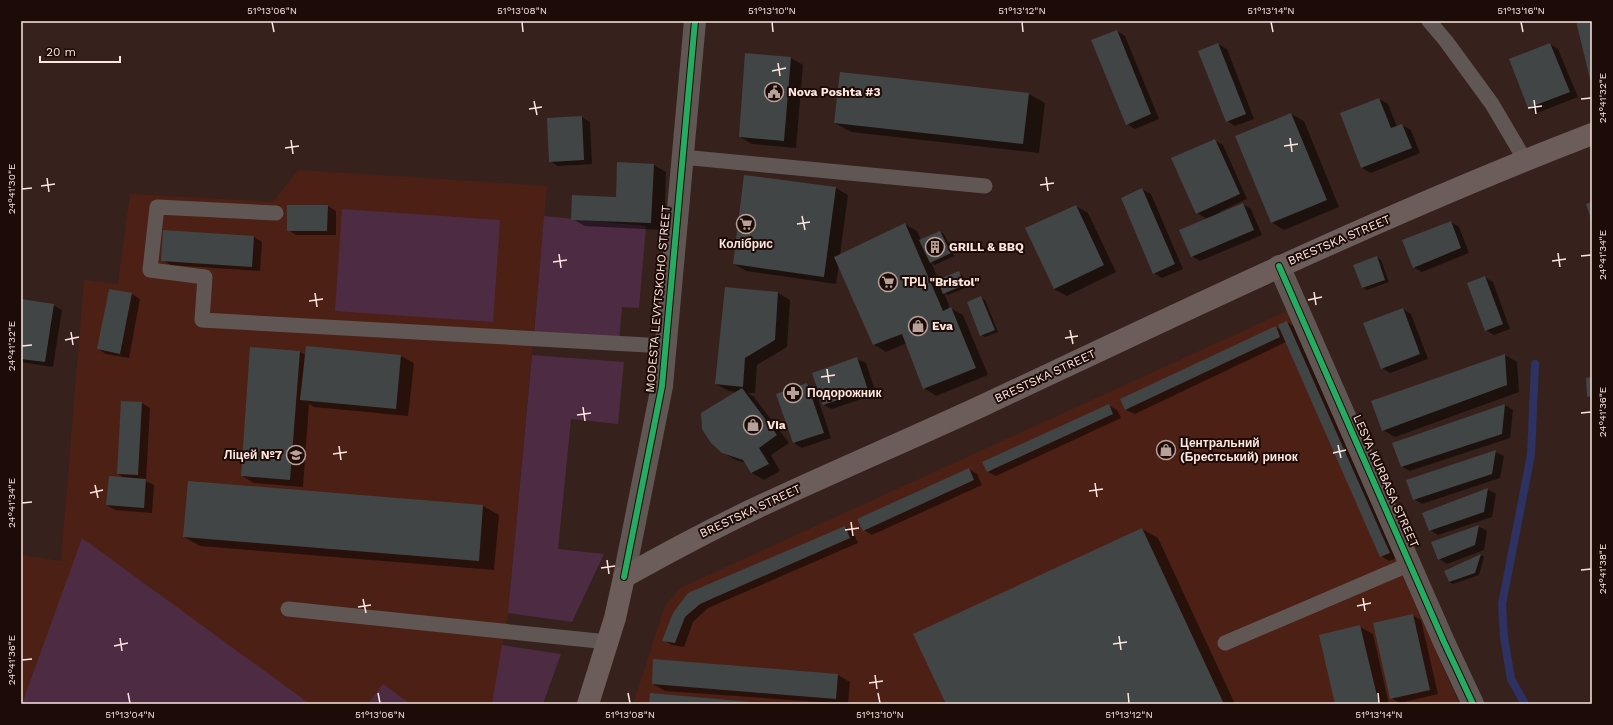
<svg xmlns="http://www.w3.org/2000/svg" width="1613" height="725" viewBox="0 0 1613 725" font-family="'Work Sans',sans-serif">
	<style>
		.built { fill: #4d2016 }
		.green { fill: #4d2b43 }
		.shadow { fill: #0007 }
		.lines { fill: none; stroke-linecap: round; stroke-linejoin: round }
		.stream { stroke: #2d3263; stroke-width: 8 }
		.building { fill: #424545 }
		.lane { stroke: #605754; stroke-width: 15 }
		.street { stroke: #605754; stroke-width: 22 }
		.primary { stroke: #6c5d5a; stroke-width: 22 }
		.cycleway-casing { stroke: #1d0b07; stroke-width: 8 }
		.cycleway { stroke: #26ab63; stroke-width: 6 }
		.ticks { fill: none; stroke: #fde6e0; stroke-width: 1.5 }
		.labels { text-anchor: middle; dominant-baseline: central; stroke-width: 4; stroke-linejoin: round; paint-order: stroke }
		.poi-label { font-size: 12px; font-weight: bold; fill: #fde6e0; stroke: #1d0b07; text-anchor: start }
		.street-label { font-size: 12px; fill: #fde6e0; stroke: #1d0b07 }
		.neatline { fill: none; stroke: #fde6e0; stroke-width: 1.5 }
		.ticks-label { font-size: 10px; text-anchor: middle; fill: #fde6e0 }
	</style>
	<rect width="100%" height="100%" fill="#37211c"/>
	<g class="built">
		<polygon points="298,170 547,186 508,613 492,704 21,704 21,555 61,561 84,280 118,284 130,194 273,202"/>
		<polygon points="1287,311 1459,704 633,704 665,606 680,588"/>
	</g>
	<g class="green">
		<polygon points="342,209 500,220 493,322 335,311"/>
		<polygon points="544,216 646,226 639,308 622,307 619,342 534,334"/>
		<polygon points="532,355 624,362 618,424 571,419 558,549 604,554 572,622 508,613"/>
		<polygon points="82,538 310,704 22,704"/>
		<polygon points="502,645 561,654 543,704 492,704"/>
		<polygon points="383,684 410,704 368,704"/>
	</g>
	<g class="shadow">
		<polygon points="1117,31 1125,36 1159,119 1135,129 1127,124"/>
		<polygon points="1218,44 1227,49 1254,119 1235,126 1227,121"/>
		<polygon points="1550,44 1558,49 1578,97 1537,113 1529,108"/>
		<polygon points="746,54 791,58 803,65 796,148 752,144 740,137"/>
		<polygon points="1029,94 1045,103 1039,153 851,132 835,123"/>
		<polygon points="1379,99 1388,104 1397,127 1402,125 1411,130 1420,153 1371,173 1362,168 1341,114"/>
		<polygon points="1291,114 1304,121 1339,207 1284,230 1271,222 1236,136"/>
		<polygon points="582,117 590,122 592,164 558,166 550,161"/>
		<polygon points="1214,140 1223,145 1247,199 1219,212 1220,213 1243,204 1251,209 1262,235 1200,261 1192,256 1207,219 1197,213"/>
		<polygon points="654,165 666,172 664,230 585,226 572,219 617,199"/>
		<polygon points="745,176 836,188 848,195 840,255 905,224 917,231 921,240 940,232 944,234 954,256 935,265 931,262 939,281 958,273 962,275 968,287 948,295 944,293 950,308 963,315 988,375 936,396 924,388 907,343 886,352 873,344 839,265 836,284 746,271 734,264"/>
		<polygon points="1142,189 1151,194 1183,269 1162,278 1154,273"/>
		<polygon points="328,206 336,211 336,235 296,235 288,230"/>
		<polygon points="1076,206 1088,213 1116,272 1067,296 1054,289"/>
		<polygon points="1451,222 1459,227 1469,253 1422,272 1413,267"/>
		<polygon points="254,237 262,242 260,271 171,265 162,260"/>
		<polygon points="1377,257 1381,260 1389,282 1367,290 1363,288"/>
		<polygon points="1484,277 1493,282 1510,329 1494,335 1486,330"/>
		<polygon points="726,288 778,293 790,300 787,347 757,365 755,393 748,393 754,397 789,443 771,455 780,471 764,480 752,473 746,463 736,460 723,453 738,392 729,391 716,384"/>
		<polygon points="109,290 132,294 140,299 129,358 106,354 98,349"/>
		<polygon points="981,298 985,300 998,332 985,337 981,335"/>
		<polygon points="21,300 53,305 62,310 53,367 21,362"/>
		<polygon points="1403,309 1411,314 1428,359 1390,373 1382,368"/>
		<polygon points="1287,322 1295,327 1398,558 1389,561 1381,556 1286,342 1135,414 1126,410 1121,399 1276,327 1281,330"/>
		<polygon points="307,347 401,356 414,363 408,416 314,407 309,404 303,487 254,483 242,476 300,352 306,355"/>
		<polygon points="1505,355 1517,362 1519,392 1395,437 1383,430"/>
		<polygon points="857,359 866,363 876,394 832,409 824,405"/>
		<polygon points="807,384 815,389 831,438 802,448 794,443"/>
		<polygon points="122,402 142,403 150,408 146,481 154,485 152,513 115,510 107,505 126,479 118,474"/>
		<polygon points="1108,405 1117,410 1121,418 996,476 988,472"/>
		<polygon points="1505,405 1513,410 1510,438 1410,471 1401,466 1394,444"/>
		<polygon points="1495,452 1504,456 1500,478 1422,504 1414,499"/>
		<polygon points="969,469 977,474 982,485 872,535 864,530"/>
		<polygon points="189,482 483,506 499,515 494,570 200,546 184,537"/>
		<polygon points="1487,489 1496,494 1492,517 1438,535 1430,530"/>
		<polygon points="1478,526 1487,531 1484,550 1447,564 1439,559"/>
		<polygon points="845,527 853,532 858,543 708,608 693,622 684,647 672,645 663,640 674,614"/>
		<polygon points="1142,529 1158,538 1235,704 947,704"/>
		<polygon points="1481,555 1484,557 1479,575 1453,584 1449,582 1445,571"/>
		<polygon points="1412,615 1421,620 1438,694 1400,703 1391,698"/>
		<polygon points="1360,627 1373,634 1389,704 1336,704"/>
		<polygon points="838,675 850,682 848,704 665,691 653,684"/>
	</g>
	<g class="lines">
		<polyline class="stream" points="1525,704 1511,679 1504,637 1502,604 1531,455 1535,364"/>
	</g>
	<g class="building">
		<polygon points="1576,21 1592,21 1592,83 1591,83"/>
		<polygon points="1117,30 1151,114 1126,125 1091,40"/>
		<polygon points="1218,43 1246,114 1226,122 1198,51"/>
		<polygon points="1550,43 1570,92 1528,108 1509,59"/>
		<polygon points="745,53 791,57 784,141 739,137"/>
		<polygon points="840,72 1029,93 1023,144 834,123"/>
		<polygon points="1379,98 1391,128 1402,124 1412,148 1361,168 1340,113"/>
		<polygon points="1291,113 1327,200 1271,223 1235,136"/>
		<polygon points="582,116 584,160 549,162 547,118"/>
		<polygon points="1215,139 1240,194 1196,214 1171,158"/>
		<polygon points="617,162 654,164 651,223 571,220 572,195 616,197"/>
		<polygon points="744,175 836,187 824,277 733,264"/>
		<polygon points="1142,188 1175,264 1153,274 1121,198"/>
		<polygon points="1592,202 1592,222 1586,204"/>
		<polygon points="1243,203 1254,230 1191,257 1179,230"/>
		<polygon points="287,205 328,205 327,231 287,231"/>
		<polygon points="1076,205 1104,265 1054,289 1025,228"/>
		<polygon points="1451,221 1461,248 1413,268 1402,240"/>
		<polygon points="905,223 943,311 951,307 976,368 923,389 902,334 873,345 834,257"/>
		<polygon points="163,230 254,236 252,267 161,261"/>
		<polygon points="940,231 951,253 930,263 919,240"/>
		<polygon points="1377,256 1385,280 1362,288 1353,265"/>
		<polygon points="959,271 964,285 943,294 937,280"/>
		<polygon points="1485,276 1503,324 1485,331 1467,283"/>
		<polygon points="725,287 778,292 775,340 745,358 743,387 715,384"/>
		<polygon points="109,289 132,293 120,354 97,349"/>
		<polygon points="981,296 995,330 980,336 967,302"/>
		<polygon points="21,299 54,304 45,362 21,359"/>
		<polygon points="1403,308 1420,354 1381,369 1363,323"/>
		<polygon points="1287,321 1390,553 1380,557 1278,325"/>
		<polygon points="1276,326 1280,337 1125,410 1120,399"/>
		<polygon points="306,346 401,355 396,409 300,400"/>
		<polygon points="250,347 300,351 290,480 241,476"/>
		<polygon points="1505,354 1507,385 1382,431 1371,401"/>
		<polygon points="857,357 868,390 823,405 812,373"/>
		<polygon points="1592,377 1592,396 1587,397 1586,378"/>
		<polygon points="807,383 824,433 793,443 776,394"/>
		<polygon points="742,388 777,435 759,448 769,464 751,473 743,460 722,453 711,443 702,429 701,413"/>
		<polygon points="121,401 142,402 138,475 117,474"/>
		<polygon points="1109,404 1113,414 987,472 982,462"/>
		<polygon points="1505,404 1502,434 1401,467 1392,443"/>
		<polygon points="1496,450 1492,474 1413,500 1406,480"/>
		<polygon points="969,468 974,480 863,531 857,519"/>
		<polygon points="109,476 146,479 144,508 106,505"/>
		<polygon points="188,481 483,505 479,561 183,537"/>
		<polygon points="1488,488 1484,512 1429,531 1422,513"/>
		<polygon points="1479,525 1475,545 1438,560 1431,542"/>
		<polygon points="845,526 850,538 700,604 685,617 675,643 662,641 673,613 688,593"/>
		<polygon points="1142,528 1224,704 946,704 913,634"/>
		<polygon points="1481,554 1475,573 1449,582 1444,571"/>
		<polygon points="1413,614 1430,690 1390,699 1373,623"/>
		<polygon points="1360,625 1379,704 1335,704 1319,635"/>
		<polygon points="653,659 838,674 836,699 652,684"/>
		<polygon points="650,693 762,703 762,704 649,704"/>
	</g>
	<g class="lines">
		<g class="lane">
			<polyline points="1429,21 1446,41 1492,104 1525,160"/>
			<polyline points="682,157 985,186"/>
			<polyline points="276,213 157,207 150,270 205,277 202,320 665,346"/>
			<polyline points="288,609 608,642"/>
			<polyline points="1225,643 1410,564"/>
		</g>
		<g class="street">
			<polyline points="1279,266 1444,642 1473,704"/>
			<polyline points="624,577 662,386 695,21"/>
		</g>
		<path class="primary" d="M588,704L615,618L624,577C672,550 721,524 771,501C842,468 915,437 986,404C1186,310 1385,214 1592,134"/>
		<defs>
			<g id="cycleway">
				<polyline points="1279,266 1444,642 1473,704"/>
				<polyline points="624,577 662,386 695,21"/>
			</g>
		</defs>
		<use href="#cycleway" class="cycleway-casing"/>
		<use href="#cycleway" class="cycleway"/>
	</g>
	<path class="ticks" d="M272,22L274,32M522,22L523,32M772,22L773,32M1022,22L1023,32M1271,22L1273,32M1521,22L1523,32M778,63L780,76M772,71L786,68M1581,99L1591,98M1534,100L1536,114M534,101L537,115M1528,108L1542,106M529,109L542,107M1290,138L1292,152M291,140L293,154M1284,146L1298,144M285,148L299,146M1046,177L1048,191M47,178L49,192M1040,185L1054,183M41,186L55,184M22,189L32,188M802,216L805,230M797,224L810,222M1558,253L1560,267M559,254L561,268M1581,256L1591,255M1552,261L1566,259M553,262L567,260M1314,292L1316,305M315,293L317,307M1308,300L1322,297M309,301L323,299M1070,330L1073,344M71,332L73,345M1065,338L1078,336M65,340L79,337M22,346L32,345M827,369L829,383M821,377L835,375M583,407L585,421M1581,413L1591,412M577,415L591,413M1338,445L1341,458M339,446L341,460M1333,453L1346,450M333,454L347,452M1095,483L1097,497M95,485L98,498M1089,491L1103,489M90,493L103,490M22,503L32,502M851,522L853,536M845,530L859,528M607,560L609,574M601,568L615,566M1581,570L1591,569M1363,598L1365,611M363,599L366,613M1357,606L1371,603M358,607L371,605M1119,636L1121,650M120,638L122,651M1113,644L1127,642M114,646L128,643M22,660L32,659M875,675L877,689M869,683L883,681M128,693L130,703M378,693L380,703M628,693L630,703M878,693L880,703M1128,693L1129,703M1378,693L1379,703"/>
	<defs>
		<symbol id="civic-ring" viewBox="-11 -11 22 22"><circle r="9.5" fill="#1d0b07" stroke="#b8a19b" stroke-width="1.5"/><path d="M-.6-6.5H3V-4.5H.6V-3L4-1V1h2V6H-6V1h2V-1L-.6-3ZM-1.2 2.5V6h2.4V2.5Z" fill="#b8a19b"/></symbol>
		<symbol id="supermarket-ring" viewBox="-11 -11 22 22"><circle r="9.5" fill="#1d0b07" stroke="#b8a19b" stroke-width="1.5"/><path d="M-6-5.5h2.5l.6 2H6L4.5 2H-2.5L-4.4-4H-6ZM-1.5 3.2a1.3 1.3 0 1 0 .1 0ZM3 3.2a1.3 1.3 0 1 0 .1 0Z" fill="#b8a19b"/></symbol>
		<symbol id="building-ring" viewBox="-11 -11 22 22"><circle r="9.5" fill="#1d0b07" stroke="#b8a19b" stroke-width="1.5"/><path d="M-4-6H4V6H1V3H-1V6H-4ZM-2.5-4.3h1.7v1.8h-1.7ZM.8-4.3h1.7v1.8H.8ZM-2.5-1h1.7V.8h-1.7ZM.8-1h1.7V.8H.8Z" fill="#b8a19b"/></symbol>
		<symbol id="shop-ring" viewBox="-11 -11 22 22"><circle r="9.5" fill="#1d0b07" stroke="#b8a19b" stroke-width="1.5"/><path d="M-5-2.5h2.3a2.7 3.5 0 0 1 5.4 0H5L5.5 6h-11ZM-1.5-2.5h3a1.5 2.3 0 0 0-3 0Z" fill="#b8a19b"/></symbol>
		<symbol id="pharmacy-ring" viewBox="-11 -11 22 22"><circle r="9.5" fill="#1d0b07" stroke="#b8a19b" stroke-width="1.5"/><path d="M-2-6h4v4h4v4h-4v4h-4v-4h-4v-4h4Z" fill="#b8a19b"/></symbol>
		<symbol id="school-ring" viewBox="-11 -11 22 22"><circle r="9.5" fill="#1d0b07" stroke="#b8a19b" stroke-width="1.5"/><path d="M0-5L7-2L0 1L-7-2ZM-4 1L0 2.5L4 1V4Q0 6-4 4Z" fill="#b8a19b"/></symbol>
	</defs>
	<g fill-rule="evenodd">
		<use href="#civic-ring" x="763" y="81" width="22" height="22"/>
		<use href="#supermarket-ring" x="735" y="213" width="22" height="22"/>
		<use href="#building-ring" x="924" y="236" width="22" height="22"/>
		<use href="#supermarket-ring" x="877" y="271" width="22" height="22"/>
		<use href="#shop-ring" x="907" y="315" width="22" height="22"/>
		<use href="#pharmacy-ring" x="782" y="382" width="22" height="22"/>
		<use href="#shop-ring" x="742" y="414" width="22" height="22"/>
		<use href="#shop-ring" x="1155" y="439" width="22" height="22"/>
		<use href="#school-ring" x="285" y="444" width="22" height="22"/>
	</g>
	<g class="labels">
		<g class="poi-label">
			<text x="788" y="92">Nova Poshta #3</text>
			<text x="746" y="244" text-anchor="middle">Колібрис</text>
			<text x="949" y="247">GRILL &amp; BBQ</text>
			<text x="902" y="282">ТРЦ "Bristol"</text>
			<text x="932" y="326">Eva</text>
			<text x="807" y="393">Подорожник</text>
			<text x="767" y="425">Via</text>
			<text x="1180" y="443">Центральний<tspan x="1180" dy="14">(Брестський) ринок</tspan></text>
			<text x="282" y="455" text-anchor="end">Ліцей №7</text>
		</g>
		<g class="street-label">
			<text transform="translate(1339 240) rotate(-23)">BRESTSKA STREET</text>
			<text transform="translate(658 299) rotate(-85)">MODESTA LEVYTSKOHO STREET</text>
			<text transform="translate(1045 376) rotate(-25)">BRESTSKA STREET</text>
			<text transform="translate(1386 481) rotate(66)">LESYA KURBASA STREET</text>
			<text transform="translate(750 511) rotate(-25)">BRESTSKA STREET</text>
		</g>
	</g>
	<rect width="1613" height="725" fill="none" stroke="#1d0b07" stroke-width="44"/>
	<path d="M40 56v6h80v-6" fill="none" stroke="#fde6e0" stroke-width="2"/>
	<text x="46" y="56" font-size="12" fill="#fde6e0" stroke="#1d0b07" stroke-width="3" paint-order="stroke">20 m</text>
	<rect x="22" y="22" width="1569" height="681" class="neatline"/>
	<g class="ticks-label">
		<text x="272" y="14">51°13'06"N</text>
		<text x="522" y="14">51°13'08"N</text>
		<text x="772" y="14">51°13'10"N</text>
		<text x="1022" y="14">51°13'12"N</text>
		<text x="1271" y="14">51°13'14"N</text>
		<text x="1521" y="14">51°13'16"N</text>
		<text transform="translate(1602 98) rotate(-90)" y="4">24°41'32"E</text>
		<text transform="translate(11 189) rotate(-90)" y="4">24°41'30"E</text>
		<text transform="translate(1602 255) rotate(-90)" y="4">24°41'34"E</text>
		<text transform="translate(11 346) rotate(-90)" y="4">24°41'32"E</text>
		<text transform="translate(1602 412) rotate(-90)" y="4">24°41'36"E</text>
		<text transform="translate(11 503) rotate(-90)" y="4">24°41'34"E</text>
		<text transform="translate(1602 569) rotate(-90)" y="4">24°41'38"E</text>
		<text transform="translate(11 660) rotate(-90)" y="4">24°41'36"E</text>
		<text x="130" y="718">51°13'04"N</text>
		<text x="380" y="718">51°13'06"N</text>
		<text x="630" y="718">51°13'08"N</text>
		<text x="880" y="718">51°13'10"N</text>
		<text x="1129" y="718">51°13'12"N</text>
		<text x="1379" y="718">51°13'14"N</text>
	</g>
</svg>
